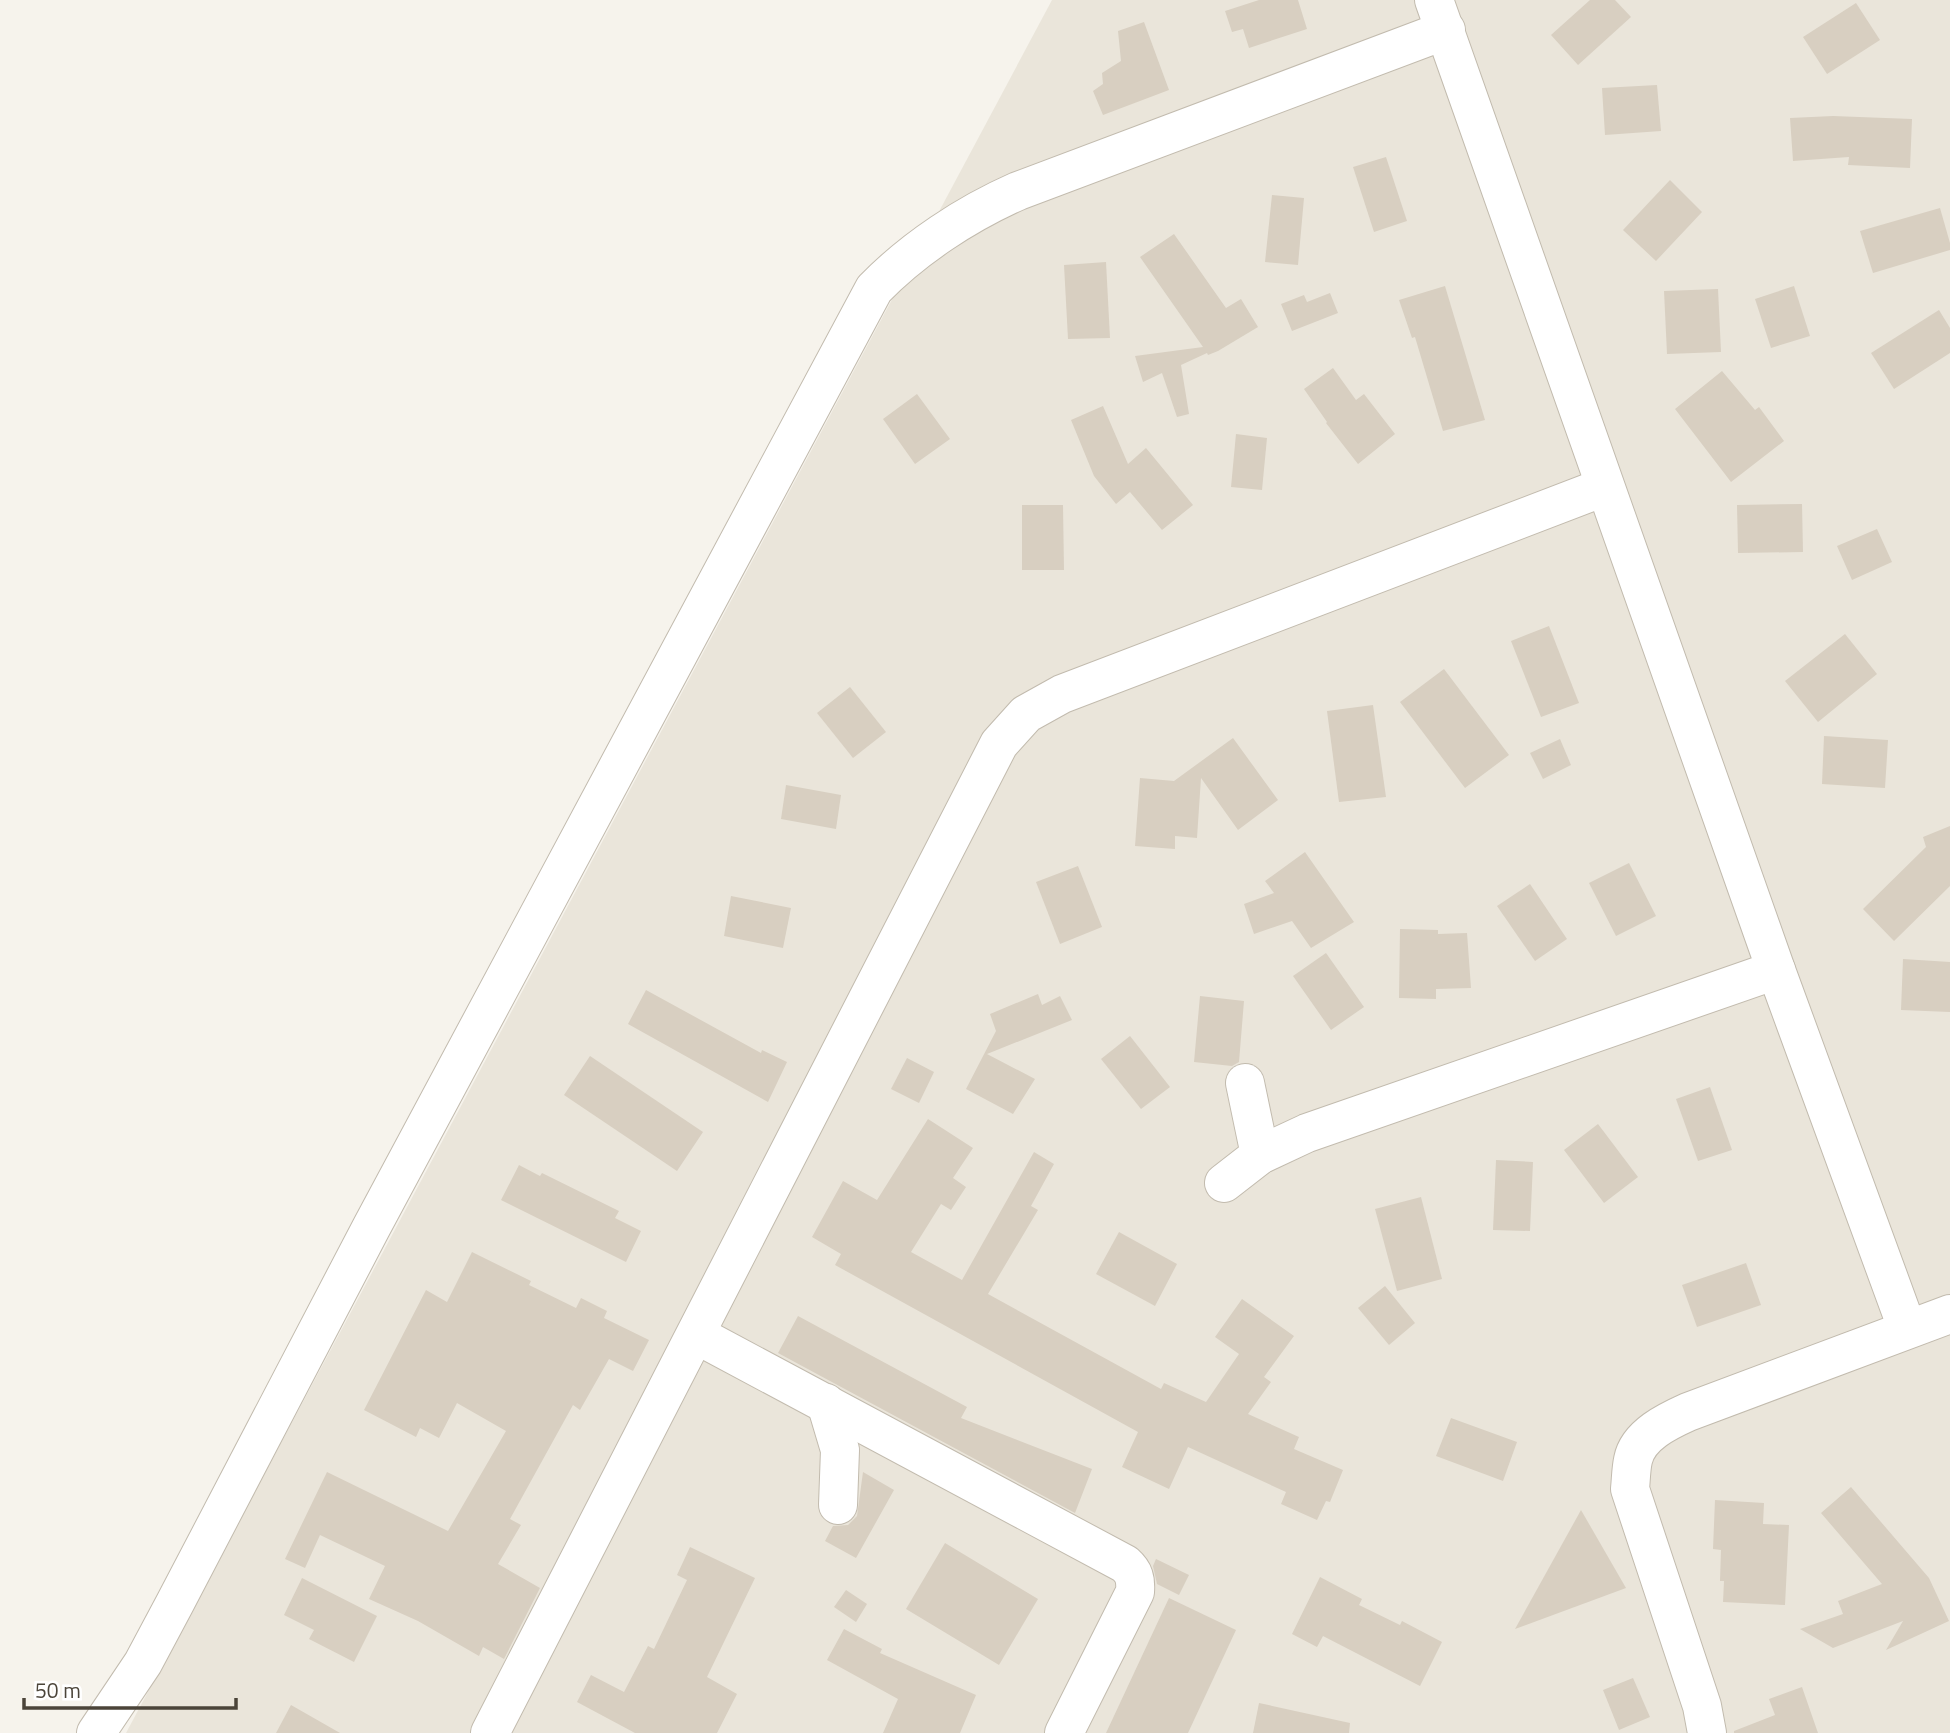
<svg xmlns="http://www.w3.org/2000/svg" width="1950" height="1733" viewBox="0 0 1950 1733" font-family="'Titillium Web',sans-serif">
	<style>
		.residential { fill: #eae5da }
		.building { fill: #d8cfc1 }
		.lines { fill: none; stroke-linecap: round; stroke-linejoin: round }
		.minor-casing { stroke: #c2bbae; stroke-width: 40 }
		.minor { stroke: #fff; stroke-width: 38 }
	</style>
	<rect width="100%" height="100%" fill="#f6f3ec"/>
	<polygon class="residential" points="1052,0 1950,0 1950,1733 126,1733"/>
	<g class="building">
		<polygon points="1259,0 1298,0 1307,29 1249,48 1243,29 1232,32 1225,11"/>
		<polygon points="1590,0 1615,0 1631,17 1578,65 1551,35"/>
		<polygon points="1856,3 1880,40 1827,74 1803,37"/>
		<polygon points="1144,22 1169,90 1103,115 1093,91 1103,84 1102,73 1121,61 1118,31"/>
		<polygon points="1657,85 1661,131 1605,135 1602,88"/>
		<polygon points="1833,116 1912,119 1910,168 1848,165 1849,157 1793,161 1790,118"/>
		<polygon points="1386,157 1407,221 1374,232 1353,167"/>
		<polygon points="1670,180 1702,212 1656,261 1623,230"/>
		<polygon points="1272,195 1304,198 1298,265 1265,262"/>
		<polygon points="1940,208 1950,243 1950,250 1873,273 1860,231"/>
		<polygon points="1174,234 1226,308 1241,299 1258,327 1218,351 1208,355 1207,353 1181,365 1189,414 1177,417 1162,373 1143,382 1135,356 1203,347 1140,257"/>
		<polygon points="1106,262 1110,338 1068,339 1064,265"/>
		<polygon points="1445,286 1485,420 1443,431 1415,337 1412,338 1399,300"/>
		<polygon points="1794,286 1810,336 1771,348 1755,299"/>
		<polygon points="1718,289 1721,352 1667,354 1664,291"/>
		<polygon points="1330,293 1338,313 1292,331 1281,304 1304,295 1307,302"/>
		<polygon points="1939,310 1950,328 1950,353 1894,389 1871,353"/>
		<polygon points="1333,368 1356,400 1364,394 1395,434 1358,464 1326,423 1327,422 1304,389"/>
		<polygon points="1722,371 1755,410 1759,407 1784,441 1731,482 1675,409"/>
		<polygon points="917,394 950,439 915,464 883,419"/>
		<polygon points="1103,406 1128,464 1146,448 1193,505 1162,530 1130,492 1116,504 1094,476 1071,420"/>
		<polygon points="1236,434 1267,438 1262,490 1231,487"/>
		<polygon points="1802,504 1803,552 1738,553 1737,505"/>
		<polygon points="1022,505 1063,505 1064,570 1022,570"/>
		<polygon points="1877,529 1892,562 1852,580 1837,546"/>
		<polygon points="1549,626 1579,703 1541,717 1511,641"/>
		<polygon points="1845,634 1877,674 1818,722 1785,681"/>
		<polygon points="1444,669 1509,755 1465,788 1400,702"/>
		<polygon points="850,687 886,732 853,758 817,713"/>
		<polygon points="1373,705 1386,797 1339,802 1327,711"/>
		<polygon points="1824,736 1888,740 1885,788 1822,784"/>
		<polygon points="1233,738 1278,800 1238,830 1201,778 1197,838 1175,836 1175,849 1135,846 1140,778 1174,781"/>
		<polygon points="1560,739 1571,765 1543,779 1530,753"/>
		<polygon points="786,785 841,795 836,829 781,819"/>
		<polygon points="1950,826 1950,886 1894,941 1863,909 1926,847 1923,837"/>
		<polygon points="1305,852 1354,922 1311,948 1292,921 1254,934 1244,904 1274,893 1265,881"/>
		<polygon points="1629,863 1656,916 1616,936 1589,883"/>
		<polygon points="1078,866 1102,927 1060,944 1036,882"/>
		<polygon points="1530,884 1567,939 1535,961 1497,906"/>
		<polygon points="731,896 791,908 783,948 724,936"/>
		<polygon points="1400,929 1438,930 1438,934 1467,933 1471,988 1436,989 1436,999 1399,998"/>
		<polygon points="1326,953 1364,1007 1331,1030 1293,976"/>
		<polygon points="1903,959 1950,962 1950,1012 1901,1010"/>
		<polygon points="646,990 761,1053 762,1050 787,1062 768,1102 628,1024"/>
		<polygon points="1038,994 1042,1005 1060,996 1072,1020 987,1054 1035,1079 1013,1114 966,1089 996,1031 990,1014"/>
		<polygon points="1200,996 1244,1001 1239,1062 1232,1066 1194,1062"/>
		<polygon points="1130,1036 1170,1087 1141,1109 1101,1059"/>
		<polygon points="590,1056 703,1132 677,1171 564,1095"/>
		<polygon points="907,1058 934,1072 919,1103 891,1089"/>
		<polygon points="1710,1087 1732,1150 1698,1161 1676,1099"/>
		<polygon points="928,1119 973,1148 953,1178 966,1187 951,1210 941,1204 911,1252 962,1280 1034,1152 1054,1164 1031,1206 1038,1210 988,1294 1161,1389 1164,1383 1206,1402 1239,1354 1215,1337 1242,1299 1294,1336 1264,1377 1271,1382 1248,1414 1299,1437 1294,1449 1343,1470 1330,1502 1326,1501 1317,1520 1281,1504 1286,1492 1188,1447 1169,1489 1122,1467 1138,1432 835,1265 841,1254 812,1237 843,1181 877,1200"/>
		<polygon points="1598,1124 1638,1177 1604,1203 1564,1150"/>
		<polygon points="1496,1160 1533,1162 1530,1231 1493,1230"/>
		<polygon points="519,1165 540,1176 542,1173 619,1211 615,1218 641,1231 626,1262 501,1200"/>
		<polygon points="1421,1197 1442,1279 1397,1291 1375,1209"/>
		<polygon points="1119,1232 1177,1264 1155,1306 1096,1274"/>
		<polygon points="472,1252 531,1281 529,1285 576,1308 581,1298 607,1311 604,1318 649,1340 633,1371 609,1359 580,1410 573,1405 510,1519 521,1525 498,1564 540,1588 504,1659 483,1647 479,1656 418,1621 369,1599 385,1566 320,1535 305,1568 285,1559 327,1472 448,1531 506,1431 457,1403 439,1438 420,1428 416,1437 364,1410 426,1290 447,1302"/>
		<polygon points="1746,1263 1761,1305 1697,1327 1682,1285"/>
		<polygon points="1385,1286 1415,1323 1389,1345 1358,1308"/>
		<polygon points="798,1316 967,1407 961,1418 1092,1469 1075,1513 778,1353"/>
		<polygon points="1451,1418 1517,1442 1503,1481 1436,1456"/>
		<polygon points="863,1472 894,1490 856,1558 825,1541 833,1526 848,1525 857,1516"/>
		<polygon points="1851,1487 1929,1578 1949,1621 1886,1650 1903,1621 1833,1648 1800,1629 1843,1614 1838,1601 1882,1584 1821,1513"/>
		<polygon points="1715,1500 1764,1503 1763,1524 1789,1525 1785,1605 1723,1602 1724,1581 1720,1581 1721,1550 1713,1549"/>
		<polygon points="1581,1510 1626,1588 1515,1629"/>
		<polygon points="945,1543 1038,1599 999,1665 906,1609"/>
		<polygon points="690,1547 755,1578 707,1677 737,1694 717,1733 635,1733 577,1702 591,1675 624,1692 648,1646 654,1649 687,1580 677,1575"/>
		<polygon points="1156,1559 1189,1575 1179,1595 1157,1584 1153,1566"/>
		<polygon points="1320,1577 1362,1599 1359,1605 1400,1625 1402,1621 1442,1642 1420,1686 1323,1636 1317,1647 1292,1634"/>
		<polygon points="302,1578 377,1616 354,1662 309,1639 314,1630 284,1615"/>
		<polygon points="846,1590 867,1604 856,1622 834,1607"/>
		<polygon points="1169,1598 1236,1630 1188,1733 1106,1733"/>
		<polygon points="844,1629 882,1649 880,1653 976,1695 960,1733 883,1733 898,1699 827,1660"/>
		<polygon points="1633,1678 1650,1717 1619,1730 1603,1690"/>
		<polygon points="1802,1687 1818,1733 1734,1733 1734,1731 1775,1715 1769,1699"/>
		<polygon points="1259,1703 1350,1723 1349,1733 1253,1733"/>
		<polygon points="291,1705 340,1733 276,1733"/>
	</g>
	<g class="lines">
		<defs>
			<g id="minor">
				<polyline points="1434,0 1776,970 1907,1328"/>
				<polyline points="1245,1083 1260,1155"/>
				<polyline points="1224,1183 1260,1155 1307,1133 1776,970"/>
				<path d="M697,1335L1125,1564C1134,1572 1136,1579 1135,1592L1064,1733"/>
				<polyline points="826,1403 840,1450 838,1505"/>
				<path d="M96,1733L143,1663L175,1603L371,1228L874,289C914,248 966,214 1018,191L1446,30"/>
				<polyline points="490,1733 999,744 1026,714 1062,694 1604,487"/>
				<path d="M1707,1733L1702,1706L1630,1489C1631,1479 1631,1469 1633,1460C1638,1435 1668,1421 1688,1412L1950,1314"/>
			</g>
		</defs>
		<use href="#minor" class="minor-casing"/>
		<use href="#minor" class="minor"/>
	</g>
	<path d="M24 1698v10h212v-10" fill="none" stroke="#4b4439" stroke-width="3.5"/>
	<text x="35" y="1698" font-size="21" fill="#4b4439" stroke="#ffffff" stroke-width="5" paint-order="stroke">50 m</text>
</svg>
